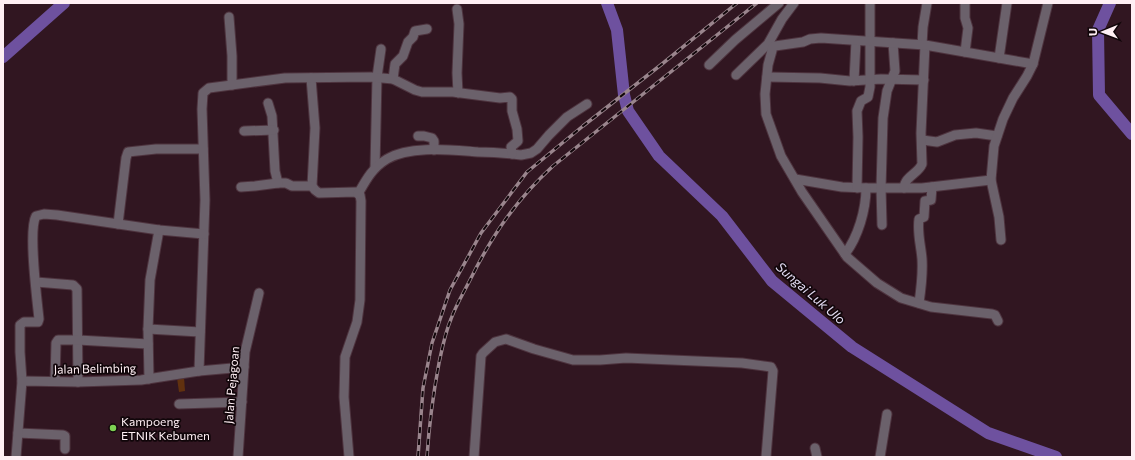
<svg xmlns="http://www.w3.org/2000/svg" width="1135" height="460" viewBox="0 0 1135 460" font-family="Commissioner,sans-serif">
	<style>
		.green { fill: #61310f }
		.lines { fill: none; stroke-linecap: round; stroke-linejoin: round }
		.river { stroke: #6e519f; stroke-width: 12 }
		.minor-casing { stroke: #4e343f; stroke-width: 11 }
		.minor { stroke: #6b616b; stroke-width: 9 }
		.rail-casing { stroke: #9a858d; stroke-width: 3.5 }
		.rail { stroke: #11060a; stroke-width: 2; stroke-dasharray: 6; stroke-linecap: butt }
		.poi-dot { fill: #7ed153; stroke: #11060a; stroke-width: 1.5 }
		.labels { text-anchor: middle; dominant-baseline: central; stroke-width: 3.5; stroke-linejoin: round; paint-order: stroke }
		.street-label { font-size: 12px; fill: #ffeff4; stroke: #11060a }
		.poi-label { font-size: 12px; fill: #ffeff4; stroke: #11060a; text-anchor: start }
		.water-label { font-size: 13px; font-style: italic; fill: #e4ddf4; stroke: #11060a }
	</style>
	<rect width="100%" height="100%" fill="#311621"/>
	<polygon class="green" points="184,377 185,391 179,392 177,378"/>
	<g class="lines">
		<g class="river">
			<polyline points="607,3 617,30 624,95 628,111 659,156 722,216 772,281 852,347 988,433 1056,457"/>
			<polyline points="1110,3 1098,30 1099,95 1132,134"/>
			<polyline points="3,57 64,3"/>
		</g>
		<defs>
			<g id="minor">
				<polyline points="457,9 459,24 457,73 458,93"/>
				<polyline points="229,17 232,56 232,85"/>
				<polyline points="922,45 923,27 927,3"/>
				<polyline points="965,52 968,28 965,18 965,3"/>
				<polyline points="999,58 1007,3"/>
				<polyline points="709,65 735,40 779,3"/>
				<polyline points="736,75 768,44 782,19 794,3"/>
				<polyline points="767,77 820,78 850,81 881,79 924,80"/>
				<polyline points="311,78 315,128 312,186 315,190 319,193 356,192 360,195 361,201 360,300 357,322 345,357 344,397 349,457"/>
				<polyline points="393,79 395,64 403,56 408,42 413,37 415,31 427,29"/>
				<polyline points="854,81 856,41"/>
				<polyline points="268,103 272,116 275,171 278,183 286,183 292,186 312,186"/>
				<polyline points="244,131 274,130"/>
				<polyline points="418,136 424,136 432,138 434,141 434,150"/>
				<polyline points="922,140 937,142 955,135 976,133 997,136"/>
				<polyline points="375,168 377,77 381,49"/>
				<polyline points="795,179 842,187 866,188 922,188 991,180"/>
				<polyline points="241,187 255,186 278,183"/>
				<polyline points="857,188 858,137 857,111 861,101 868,97 870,87 870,3"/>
				<path d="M904,188C905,176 918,174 922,164L921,133L925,45"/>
				<path d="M358,194C366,180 372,168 387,159C410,145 451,150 478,152C492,152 506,153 521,155L531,153L537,149L549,135L567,117L587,104"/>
				<polyline points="118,224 126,158 128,152 156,149 203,149"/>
				<polyline points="882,225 881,188 883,118 887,91 895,71 893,43"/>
				<polyline points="1001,240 999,217 991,180 994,146 1003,119 1013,98 1027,76 1033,64 1048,3"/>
				<path d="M845,254C858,237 866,210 866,188"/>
				<polyline points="36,282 73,285 77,289 78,382"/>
				<path d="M919,303C921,289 923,274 922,259C921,246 917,233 919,219L924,217L925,201L931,200L932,187"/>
				<polyline points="998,321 995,315 992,314 931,307 901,298 877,283 847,257 802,192 781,156 766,114 765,94 768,65 773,47 775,46 803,42 810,39 821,38 925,45 1033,64"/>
				<polyline points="148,329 200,332"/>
				<polyline points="199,371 205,200 202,109 203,93 209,88 285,78 371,77 393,79 415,90 422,92 453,92 500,98 510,97 512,99 512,111 517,129 518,141 511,147 512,154"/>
				<polyline points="149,379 148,329 150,280 159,230"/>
				<path d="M22,381L20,352V325L24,322H38L39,319C37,299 28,230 36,216L44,214L57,215L159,230L204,234"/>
				<polyline points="55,381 56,343 58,340 78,340 148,344"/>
				<polyline points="179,404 242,402"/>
				<polyline points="18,433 63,435 65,436 65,449"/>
				<polyline points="815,448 817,457"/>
				<polyline points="16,457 22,381 78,382 141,380 199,371 244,367"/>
				<polyline points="238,457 245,352 259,293"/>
				<polyline points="474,457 481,356 483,353 495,342 506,339 534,349 573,360 600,360 626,358 742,363 771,367 773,371 766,457"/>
				<polyline points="880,457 887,414"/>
			</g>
		</defs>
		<use href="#minor" class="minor-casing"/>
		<use href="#minor" class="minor"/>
		<defs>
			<g id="rail">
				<polyline points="418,457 423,388 432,343 450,290 481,233 527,172 583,126 662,64 737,3"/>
				<path d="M427,457C429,425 433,395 439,363C442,349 445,333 451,319C456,305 464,292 471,278C493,234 516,200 553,166L757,3"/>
			</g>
		</defs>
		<use href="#rail" class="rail-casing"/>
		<use href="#rail" class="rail"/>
	</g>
	<circle class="poi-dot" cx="113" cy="428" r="4"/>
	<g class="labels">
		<g class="street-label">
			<text transform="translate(95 368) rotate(-1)">Jalan Belimbing</text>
			<text transform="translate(231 385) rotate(-85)">Jalan Pejagoan</text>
		</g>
		<g class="poi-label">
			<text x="121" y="421">Kampoeng<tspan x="121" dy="14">ETNIK Kebumen</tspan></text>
		</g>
		<g class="water-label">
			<text transform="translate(811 293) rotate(41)">Sungai Luk Ulo</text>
		</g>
	</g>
	<rect width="1135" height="460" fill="none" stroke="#ffeff4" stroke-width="8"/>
	<g transform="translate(1103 32) rotate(269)" stroke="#11060a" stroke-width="3" paint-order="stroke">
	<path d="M0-3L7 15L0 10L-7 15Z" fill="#ffeff4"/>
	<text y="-6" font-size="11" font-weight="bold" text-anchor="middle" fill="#ffeff4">U</text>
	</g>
</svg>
